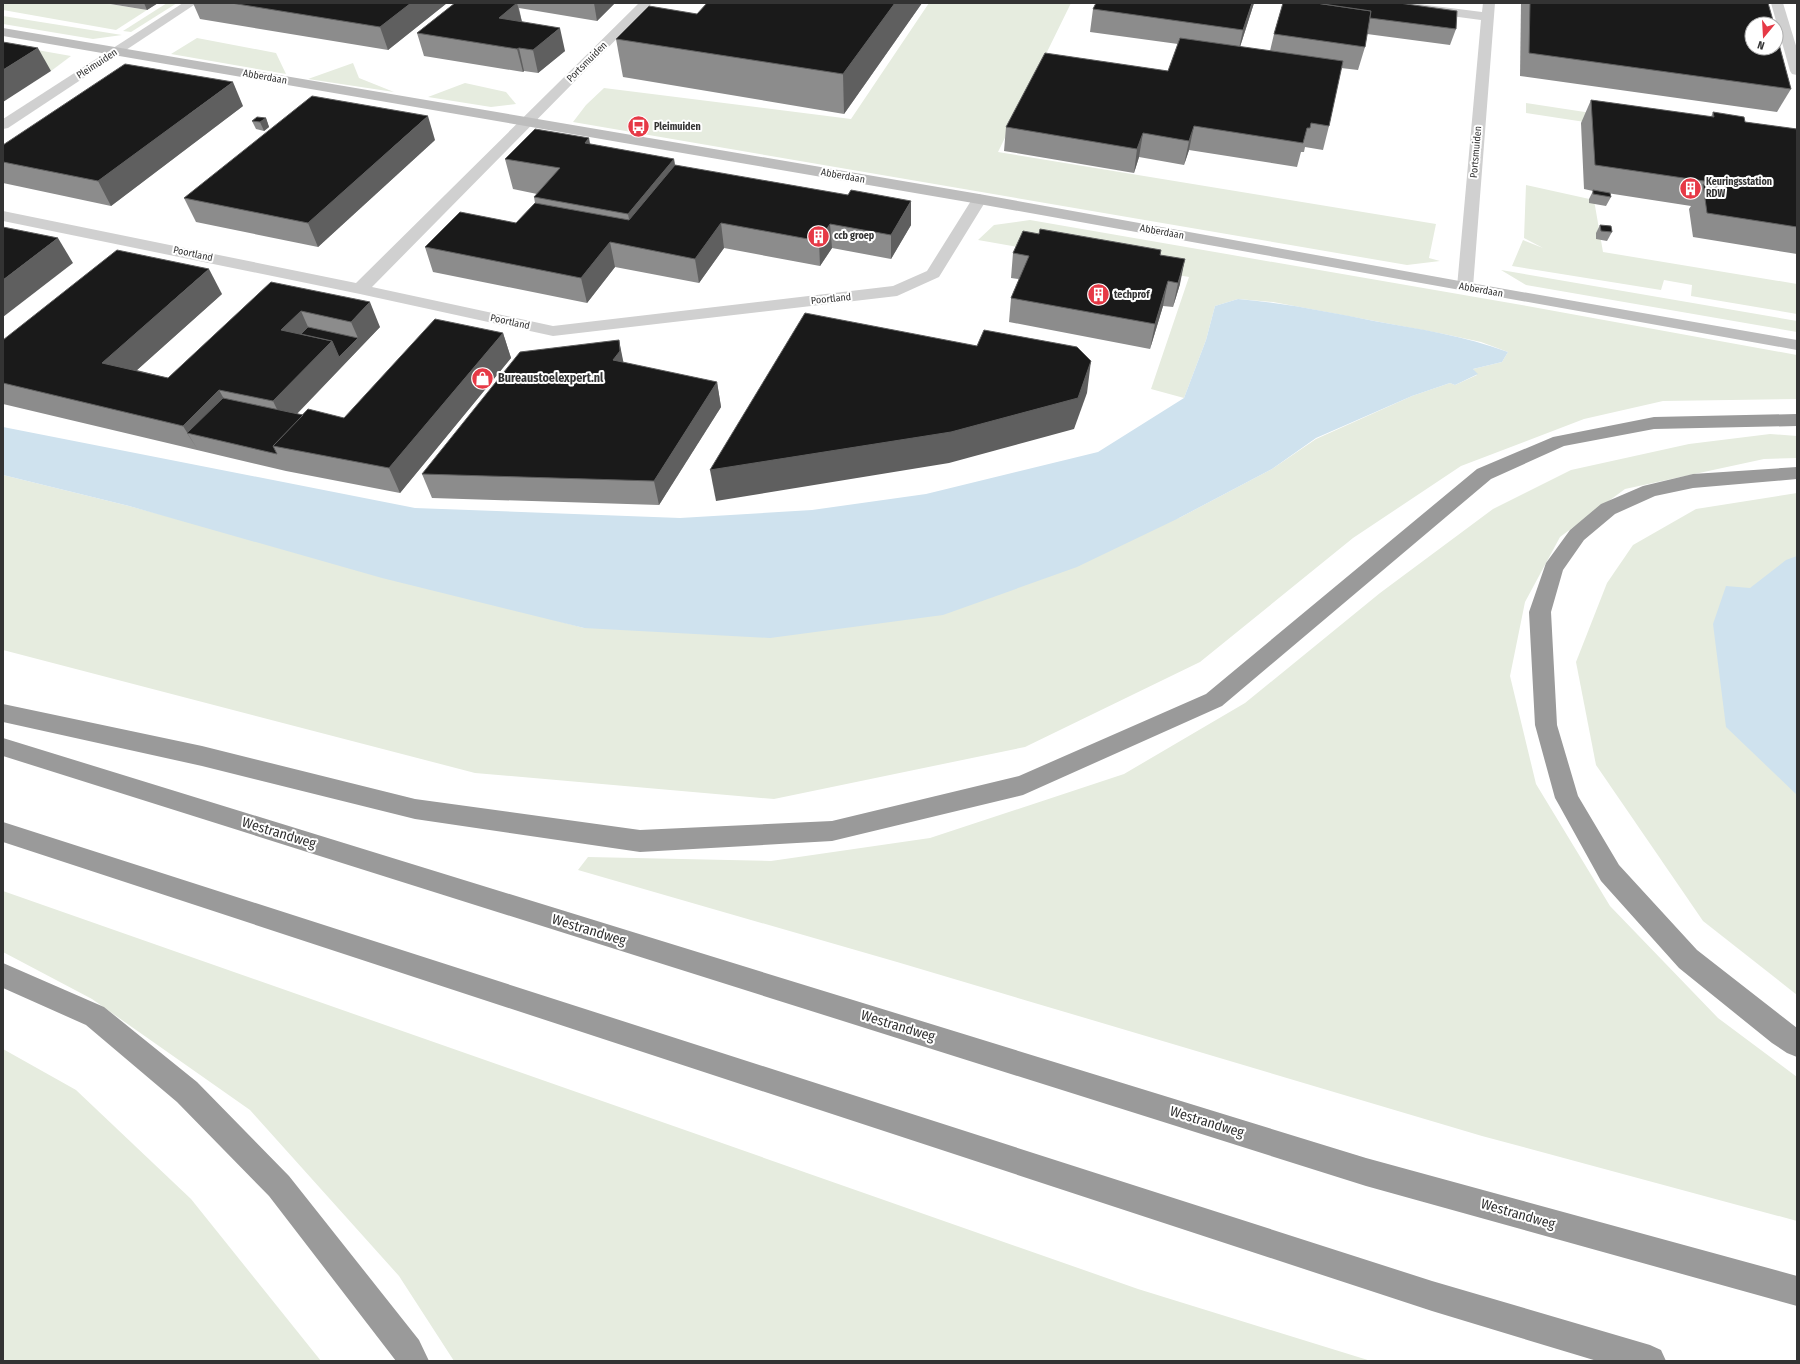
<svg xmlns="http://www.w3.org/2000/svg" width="1800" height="1364" viewBox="0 0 1800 1364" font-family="'Fira Sans Condensed',sans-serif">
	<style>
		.green { fill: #e6ecdf }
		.water { fill: #cfe2ee }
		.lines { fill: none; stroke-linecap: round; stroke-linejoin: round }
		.service { fill: #d0d0d0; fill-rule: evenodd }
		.minor { fill: #d0d0d0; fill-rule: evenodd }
		.secondary { fill: #bdbdbd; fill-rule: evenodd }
		.motorway { fill: #9a9a9a; fill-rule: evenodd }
		.wall { fill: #8c8c8c }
		.shaded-wall { fill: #5f5f5f }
		.building { fill: #1a1a1a; stroke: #5f5f5f }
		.labels { text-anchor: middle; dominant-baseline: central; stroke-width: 4; stroke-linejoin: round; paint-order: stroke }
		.far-street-label { font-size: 10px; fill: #333; stroke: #fff }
		.far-poi-label { font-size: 10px; font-weight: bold; fill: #333; stroke: #fff; text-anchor: start }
		.poi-label { font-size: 12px; font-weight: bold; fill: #333; stroke: #fff; text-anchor: start }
		.near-street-label { font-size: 14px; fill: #333; stroke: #fff }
	</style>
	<rect width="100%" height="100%" fill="#fff"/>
	<g class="green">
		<polygon points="3,3 103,3 147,10 116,30 3,10"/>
		<polygon points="167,3 177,3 131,32 123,31"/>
		<polygon points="929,3 1071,3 998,152 1436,224 1429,258 1440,261 1407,265 573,122 586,105 604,88 851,119"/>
		<polygon points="3,16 122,35 93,39 3,24"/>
		<polygon points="197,38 276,53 286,74 171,54"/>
		<polygon points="3,44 71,56 51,71 3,62"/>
		<polygon points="353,63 359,78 394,92 308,79"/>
		<polygon points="465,83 506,92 516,104 491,107 428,97"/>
		<polygon points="1526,103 1683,127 1683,137 1526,113"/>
		<polygon points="1526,185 1594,200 1603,252 1797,284 1797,314 1691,296 1692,285 1664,280 1661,290 1512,266 1523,240 1543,248 1524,238"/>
		<polygon points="1030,220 1527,306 1797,355 1797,399 1663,401 1584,419 1461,466 1353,538 1200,662 1025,747 774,799 475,773 3,650 3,475 129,506 584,628 1179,518 1272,469 1316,439 1412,396 1450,383 1455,385 1477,375 1473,369 1502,362 1508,352 1481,342 1444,334 1273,302 1238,299 1215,306 1206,340 1184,398 1151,389 1189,277 978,240 994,225"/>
		<polygon points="1501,270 1797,321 1797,332 1526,285"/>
		<polygon points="1770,434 1797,436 1797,458 1764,459 1625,489 1560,537 1525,602 1510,676 1536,784 1610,906 1718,1018 1797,1077 1797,1221 1482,1136 897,962 578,870 588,857 771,861 930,838 1124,774 1245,703 1380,593 1493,509 1571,470 1689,444"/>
		<polygon points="1797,493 1797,995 1703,921 1596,765 1576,662 1607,583 1633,545 1696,509"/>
		<polygon points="3,891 1138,1289 1371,1361 454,1361 399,1276 250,1110 92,999 3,952"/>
		<polygon points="3,1049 76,1090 191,1199 321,1361 3,1361"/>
	</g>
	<g class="water">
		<path d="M1238,299C1284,303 1329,312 1374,321C1419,329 1465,336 1508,352L1502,362L1473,369L1478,374L1455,385L1450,383L1412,396L1316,438L1272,469L1179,518L1077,567L943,615L770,638L584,628L382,578L129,506L3,475V427L415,508L680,518L812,510L926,494L1098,452L1184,398L1206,340L1215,306Z"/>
		<polygon points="1797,556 1797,795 1726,727 1713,624 1726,586 1750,588 1786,560"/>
	</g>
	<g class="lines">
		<polygon class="service" points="1771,3 1783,3 1797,49 1797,75 1792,74 1790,71"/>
		<g class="minor">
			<polygon points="183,3 197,3 8,128 3,129 3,119"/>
			<polygon points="639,3 652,3 372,287 553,326 893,286 927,271 974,196 979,194 984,196 987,199 939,277 897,296 553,336 360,294 3,221 3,211 356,283"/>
			<polygon points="1377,3 1411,3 1482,12 1483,3 1495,3 1473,287 1471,290 1465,292 1459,290 1457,287 1481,20 1383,7 1379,6"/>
		</g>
		<polygon class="secondary" points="3,28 979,194 1465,282 1797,340 1797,350 979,204 3,36"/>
		<g class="motorway">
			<polygon points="1797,414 1797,426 1654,429 1564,446 1491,479 1222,706 1023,795 832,841 640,852 415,819 202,766 3,722 3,704 202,746 415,799 640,830 832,821 1019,776 1206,694 1477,469 1553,437 1654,417"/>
			<polygon points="1797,467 1797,479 1693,488 1655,496 1615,514 1584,540 1563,570 1551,612 1557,725 1578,796 1619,865 1697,950 1797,1028 1797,1057 1787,1053 1772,1043 1679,968 1601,881 1559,805 1555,798 1535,725 1529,612 1546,563 1570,530 1601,504 1643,486 1693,474"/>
			<polygon points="3,738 1366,1158 1797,1276 1797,1306 1366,1186 3,756"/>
			<polygon points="3,822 1432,1281 1650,1345 1661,1350 1666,1361 1597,1361 1432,1311 3,842"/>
			<polygon points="3,963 104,1007 197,1082 289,1176 419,1340 429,1361 396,1361 269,1196 177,1102 86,1025 3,988"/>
		</g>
	</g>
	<g class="wall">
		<polygon points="104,3 158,3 147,10"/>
		<polygon points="193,3 447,3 388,50 200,19"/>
		<polygon points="455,3 615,3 597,21 519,8 522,22 565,51 538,73 524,71 523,72 424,56 417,33"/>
		<polygon points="922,3 844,114 623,77 616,39 697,14"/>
		<polygon points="1096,3 1254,3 1240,47 1270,51 1274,34 1283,3 1456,29 1450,45 1367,34 1365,47 1358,70 1341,68 1329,126 1323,150 1305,147 1304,152 1301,152 1297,167 1189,150 1184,165 1139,157 1134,173 1004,151 1006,127 1168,71 1178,44 1090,32 1093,9"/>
		<polygon points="1521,3 1768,3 1791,89 1777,112 1520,76"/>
		<polygon points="1591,100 1711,117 1713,112 1745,122 1797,129 1797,254 1693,237 1689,209 1691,206 1607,193 1611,197 1606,206 1589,203 1589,199 1593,191 1584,189 1581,123"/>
		<polygon points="243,106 111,206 3,183 3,145"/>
		<polygon points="266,118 269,127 264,131 256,129 252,121"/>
		<polygon points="435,140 318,247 196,222 184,198"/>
		<polygon points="590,144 674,159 675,165 911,225 891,259 832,248 820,266 724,248 699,283 615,267 587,303 433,272 425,247 516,223 535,203 534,197 537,194 513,189 505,159"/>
		<polygon points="1600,225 1612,232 1607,241 1596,239 1596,233"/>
		<polygon points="1039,234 1161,250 1160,255 1180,284 1173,307 1163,306 1150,349 1009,322 1011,298 1019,279 1011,278 1013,253"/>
		<polygon points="271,282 380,327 297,414 303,415 344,418 503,333 511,358 400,493 286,471 3,404 3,340 222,294 137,370 168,378"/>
		<polygon points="624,363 717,382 721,407 659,505 432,498 422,474"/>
	</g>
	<g class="shaded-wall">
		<polygon points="144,3 158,3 147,10"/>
		<polygon points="411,3 447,3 388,50 380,27"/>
		<polygon points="517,3 523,26 499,18"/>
		<polygon points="594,3 615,3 597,21"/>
		<polygon points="895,3 922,3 844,114 843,74"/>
		<polygon points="1252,3 1254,3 1238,53 1243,30"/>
		<polygon points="560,28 565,51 538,73 533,50"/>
		<polygon points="38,48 51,71 3,102 3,70"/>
		<polygon points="519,48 524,71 523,72 517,49"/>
		<polygon points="233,82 243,106 111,206 98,181"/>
		<polygon points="428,116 435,140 318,247 308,223"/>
		<polygon points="266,118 269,127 264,131 260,122"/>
		<polygon points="1194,126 1189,150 1184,165 1189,141"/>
		<polygon points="1143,133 1139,157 1134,173 1137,149"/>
		<polygon points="589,138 595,169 585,143"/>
		<polygon points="674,159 678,189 634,245 628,214"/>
		<polygon points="911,201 911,225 891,259 891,235"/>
		<polygon points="721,223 724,248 699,283 695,259"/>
		<polygon points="830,224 832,248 820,266 819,241"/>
		<polygon points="58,238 73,263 3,317 3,280"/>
		<polygon points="610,242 615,267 587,303 581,278"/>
		<polygon points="1185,259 1180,284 1173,307 1178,283"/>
		<polygon points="209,269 222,294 118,387 102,363"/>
		<polygon points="1168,281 1163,306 1150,349 1155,324"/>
		<polygon points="370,302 380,327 285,426 273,401 332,341 358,338 351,322"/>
		<polygon points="301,311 312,336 300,348 281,330"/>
		<polygon points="503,333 511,358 400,493 389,468"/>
		<polygon points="619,340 624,365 613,360"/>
		<polygon points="1091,361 1087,393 1074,429 949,463 716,501 710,470"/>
		<polygon points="717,382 721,407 659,505 654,481"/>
		<polygon points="219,390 233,415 187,433 198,450 183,426"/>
	</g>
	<g class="building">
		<polygon points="231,3 411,3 380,27"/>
		<polygon points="455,3 517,3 499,18 560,28 533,50 519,48 517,49 417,33"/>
		<polygon points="707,3 895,3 843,74 616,39 649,6 697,14"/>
		<polygon points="1096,3 1252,3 1243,30 1093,9"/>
		<polygon points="1283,3 1316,3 1371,11 1365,47 1274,34"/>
		<polygon points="1316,3 1399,3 1457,11 1456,29 1370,18 1371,11"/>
		<polygon points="1530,3 1768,3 1774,24 1752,24 1752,48 1776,48 1776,33 1791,89 1529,53"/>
		<polygon points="1180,38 1343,61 1329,126 1311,123 1310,128 1307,128 1303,143 1194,126 1189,141 1143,133 1137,149 1006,127 1045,53 1168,71"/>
		<polygon points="3,42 38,48 3,70"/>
		<polygon points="125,64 233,82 98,181 3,162 3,145"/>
		<polygon points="312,96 428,116 308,223 184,198"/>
		<polygon points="1591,100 1714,117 1713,112 1744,117 1745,122 1797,129 1797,227 1707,213 1703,184 1705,185 1704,181 1595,165"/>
		<polygon points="257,117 266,118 260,122 252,121"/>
		<polygon points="535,129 589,138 585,143 674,159 628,214 534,197 560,168 505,159"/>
		<polygon points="675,165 848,195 851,190 911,201 891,235 830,224 819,241 721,223 695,259 610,242 581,278 425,247 460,212 516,223 535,203 629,220"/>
		<polygon points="1593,190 1610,193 1611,197 1593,194"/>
		<polygon points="1600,225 1611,226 1612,232 1601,231"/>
		<polygon points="3,227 58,238 3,280"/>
		<polygon points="1040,229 1161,250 1160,255 1185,259 1178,283 1168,281 1155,324 1011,298 1029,256 1013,253 1023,231 1039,234"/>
		<polygon points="117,250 209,269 102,363 168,378 271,282 370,302 351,322 301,311 281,330 332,341 273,401 219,390 183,426 3,383 3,340"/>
		<polygon points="805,313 977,346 984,330 1077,347 1091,361 1078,398 951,432 710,470"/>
		<polygon points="435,319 503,333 389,468 273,446 308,409 344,418"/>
		<polygon points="308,327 358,338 339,357 332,341 301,334"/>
		<polygon points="619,340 620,351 613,360 717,382 654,481 422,474 520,352"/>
		<polygon points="223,398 303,415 273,446 277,454 187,433"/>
	</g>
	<defs>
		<symbol id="bus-disc" viewBox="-11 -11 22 22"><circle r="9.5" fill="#e63946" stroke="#fff"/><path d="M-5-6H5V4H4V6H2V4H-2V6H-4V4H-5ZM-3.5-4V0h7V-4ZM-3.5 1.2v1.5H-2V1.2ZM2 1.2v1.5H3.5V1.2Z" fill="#fff"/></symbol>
		<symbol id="building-disc" viewBox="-11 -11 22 22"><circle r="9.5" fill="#e63946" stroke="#fff"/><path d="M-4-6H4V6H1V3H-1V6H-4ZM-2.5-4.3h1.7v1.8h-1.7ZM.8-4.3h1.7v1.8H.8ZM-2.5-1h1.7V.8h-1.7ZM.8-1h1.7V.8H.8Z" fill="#fff"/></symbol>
		<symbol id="shop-disc" viewBox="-11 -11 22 22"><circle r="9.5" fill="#e63946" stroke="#fff"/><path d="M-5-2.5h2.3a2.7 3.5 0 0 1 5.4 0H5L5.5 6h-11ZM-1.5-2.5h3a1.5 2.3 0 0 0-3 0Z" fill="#fff"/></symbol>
	</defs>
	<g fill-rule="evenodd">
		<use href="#bus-disc" x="626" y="114" width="25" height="25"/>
		<use href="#building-disc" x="1678" y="176" width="25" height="25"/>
		<use href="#building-disc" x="806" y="224" width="25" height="25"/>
		<use href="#building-disc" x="1086" y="282" width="25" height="25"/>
		<use href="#shop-disc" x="470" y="366" width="25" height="25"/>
	</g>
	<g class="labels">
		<g class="far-street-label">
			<text transform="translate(587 62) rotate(-45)">Portsmuiden</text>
			<text transform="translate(97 64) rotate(-33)">Pleimuiden</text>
			<text transform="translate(265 77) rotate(10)">Abberdaan</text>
			<text transform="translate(1476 152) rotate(-85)">Portsmuiden</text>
			<text transform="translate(843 176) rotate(10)">Abberdaan</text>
			<text transform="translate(1162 232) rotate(10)">Abberdaan</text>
			<text transform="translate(193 254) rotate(12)">Poortland</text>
			<text transform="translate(1481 290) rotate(10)">Abberdaan</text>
			<text transform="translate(831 299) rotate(-6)">Poortland</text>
			<text transform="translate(510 322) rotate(12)">Poortland</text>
		</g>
		<g class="far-poi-label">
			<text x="654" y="127">Pleimuiden</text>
			<text x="1706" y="182">Keuringsstation<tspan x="1706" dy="12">RDW</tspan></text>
			<text x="834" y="236">ccb groep</text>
			<text x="1114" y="295">techprof</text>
		</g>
		<g class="poi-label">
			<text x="498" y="378">Bureaustoelexpert.nl</text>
		</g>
		<g class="near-street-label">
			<text transform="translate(279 833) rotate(17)">Westrandweg</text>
			<text transform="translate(589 930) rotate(17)">Westrandweg</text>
			<text transform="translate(898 1026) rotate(17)">Westrandweg</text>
			<text transform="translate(1207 1122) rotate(17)">Westrandweg</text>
			<text transform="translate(1518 1214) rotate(16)">Westrandweg</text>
		</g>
	</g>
	<rect width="1800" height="1364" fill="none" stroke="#333333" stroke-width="8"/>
	<g transform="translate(1764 36) rotate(198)"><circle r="19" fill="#ffffff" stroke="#adadad"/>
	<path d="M0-3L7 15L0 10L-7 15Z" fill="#e63946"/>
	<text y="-6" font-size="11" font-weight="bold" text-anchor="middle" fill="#333333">N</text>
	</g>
</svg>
